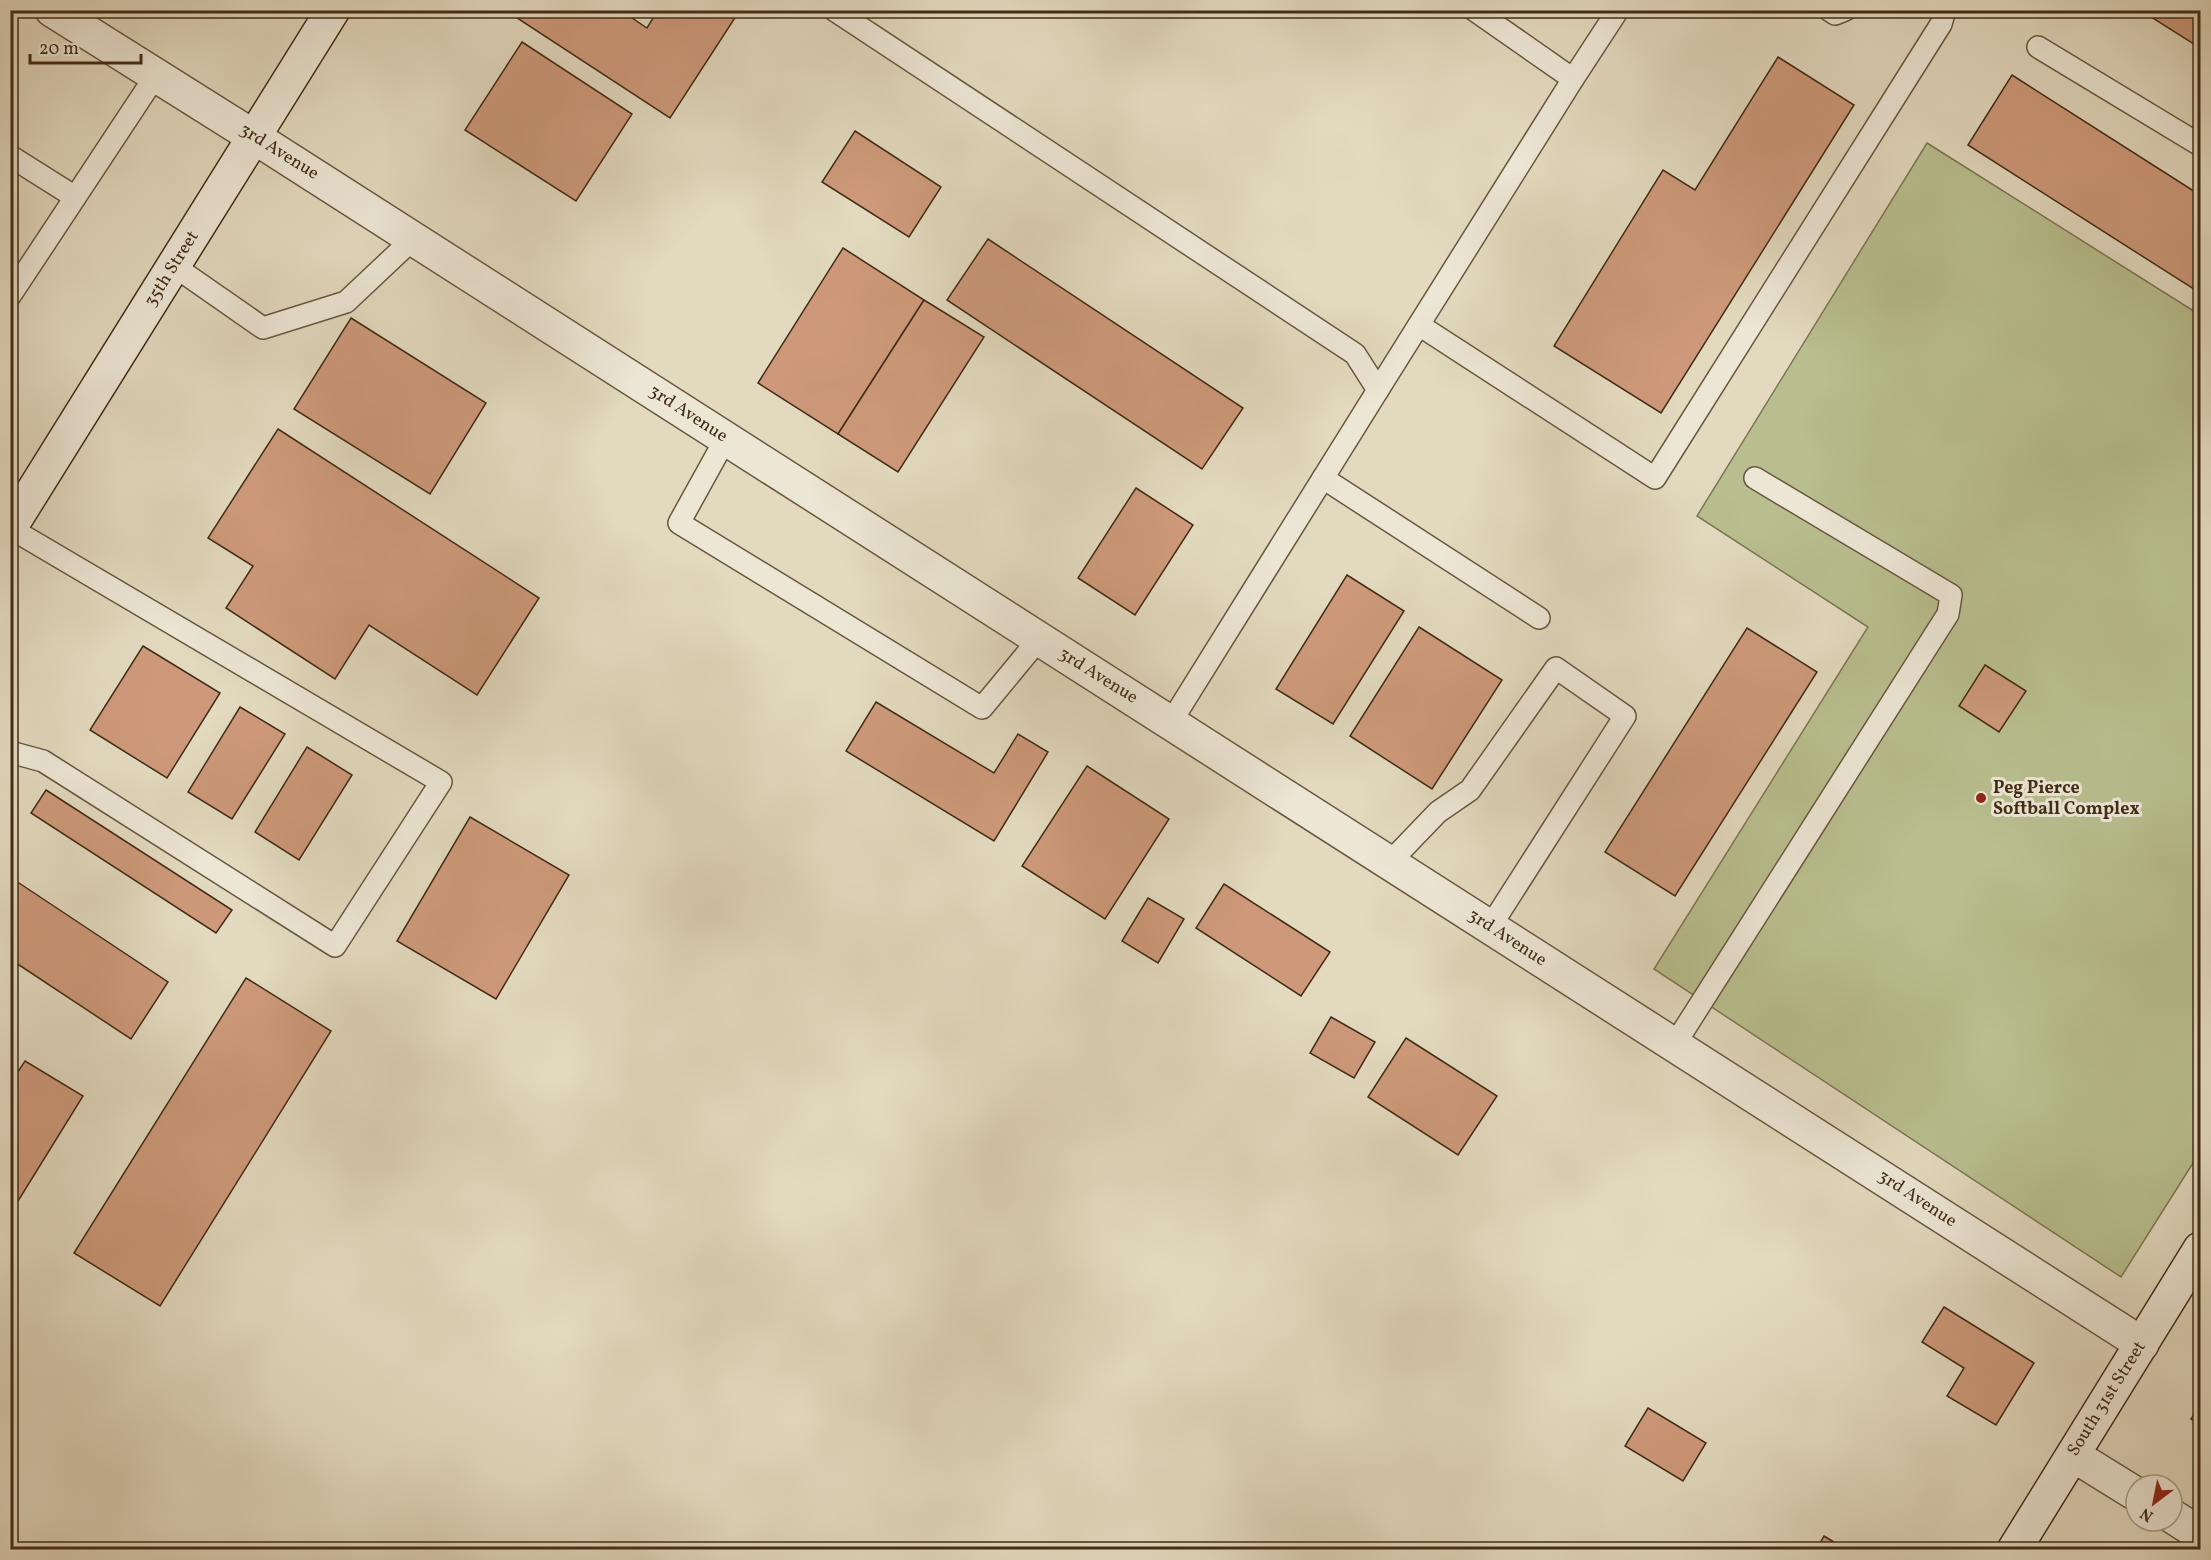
<svg xmlns="http://www.w3.org/2000/svg" width="2211" height="1560" viewBox="0 0 2211 1560" font-family="Vollkorn,serif">
	<style>
		.green { fill: #b8be8e; stroke: #7d7552; stroke-width: 1.5 }
		.building { fill: #cd997a; stroke: #422c15; stroke-width: 1.5 }
		.lines { fill: none; stroke-linecap: round; stroke-linejoin: round }
		.lane-casing { stroke: #6a573f; stroke-width: 24 }
		.street-casing { stroke: #6a573f; stroke-width: 36 }
		.secondary-casing { stroke: #422c15; stroke-width: 36 }
		.lane { stroke: #ece6d5; stroke-width: 21 }
		.street { stroke: #ece6d5; stroke-width: 33 }
		.secondary { stroke: #ece6d5; stroke-width: 33 }
		.poi-dot { fill: #8f2418; stroke: #ece6d5; stroke-width: 2 }
		.labels { text-anchor: middle; dominant-baseline: central; stroke-width: 6; stroke-linejoin: round; paint-order: stroke }
		.street-label { font-size: 18px; fill: #422c15; stroke: #ece6d5 }
		.poi-label { font-size: 18px; font-weight: bold; fill: #422c15; stroke: #ece6d5; text-anchor: start }
	</style>
	<rect width="100%" height="100%" fill="#e2d9be"/>
	<filter id="stains"><feTurbulence type="fractalNoise" baseFrequency=".00333" numOctaves="4"/><feColorMatrix values="0 0 0 0 .2 0 0 0 0 .09 0 0 0 0 .02 0 0 0 .5 -.17"/></filter>
	<radialGradient id="worn" r=".72"><stop offset=".6" stop-color="#630" stop-opacity="0"/><stop offset="1" stop-color="#630" stop-opacity=".3"/></radialGradient>
	<polygon class="green" points="1927,143 2200,315 2200,1152 2121,1277 1654,969 1868,627 1697,516"/>
	<g class="building">
		<polygon points="517,10 620,10 647,28 658,10 740,10 670,118 514,16"/>
		<polygon points="2140,10 2200,10 2200,48"/>
		<polygon points="522,42 632,114 576,201 465,130"/>
		<polygon points="1778,57 1854,105 1661,413 1554,346 1663,170 1695,190"/>
		<polygon points="2012,75 2200,195 2200,293 1968,145"/>
		<polygon points="855,131 941,187 909,237 822,182"/>
		<polygon points="988,239 1243,408 1202,469 947,300"/>
		<polygon points="843,248 924,300 838,434 758,383"/>
		<polygon points="924,300 984,337 898,472 838,434"/>
		<polygon points="351,318 486,403 430,494 294,409"/>
		<polygon points="278,429 539,598 477,695 369,625 335,679 226,608 253,566 208,538"/>
		<polygon points="1136,488 1193,525 1135,615 1078,578"/>
		<polygon points="1347,575 1404,611 1333,724 1276,689"/>
		<polygon points="1419,627 1502,680 1432,789 1350,736"/>
		<polygon points="1747,628 1817,672 1675,896 1605,852"/>
		<polygon points="143,646 220,693 167,778 90,730"/>
		<polygon points="1985,665 2026,691 1999,732 1959,706"/>
		<polygon points="876,702 994,773 1018,734 1048,752 994,841 846,751"/>
		<polygon points="240,707 285,734 232,819 188,792"/>
		<polygon points="307,747 352,775 299,860 255,832"/>
		<polygon points="1087,766 1169,819 1105,919 1022,866"/>
		<polygon points="46,790 232,910 216,933 31,813"/>
		<polygon points="470,817 569,875 496,999 397,941"/>
		<polygon points="10,877 168,982 131,1039 10,959"/>
		<polygon points="1224,884 1330,952 1301,996 1196,928"/>
		<polygon points="1148,898 1184,919 1158,963 1122,941"/>
		<polygon points="246,978 331,1031 160,1306 74,1253"/>
		<polygon points="1331,1017 1375,1042 1354,1078 1310,1053"/>
		<polygon points="1406,1038 1497,1096 1458,1155 1368,1097"/>
		<polygon points="25,1061 83,1096 10,1214 10,1084"/>
		<polygon points="1944,1307 2034,1363 1996,1425 1947,1396 1964,1368 1922,1342"/>
		<polygon points="2200,1405 2200,1425 2191,1419"/>
		<polygon points="1648,1408 1706,1443 1683,1481 1625,1446"/>
		<polygon points="1824,1536 1847,1550 1816,1550"/>
	</g>
	<g class="lines">
		<defs>
			<g id="lane">
				<polyline points="834,10 1355,354 1378,390 1171,722"/>
				<polyline points="1474,10 1573,79 1618,10"/>
				<polyline points="1829,10 1835,14 1845,10"/>
				<polyline points="2038,47 2200,145"/>
				<polyline points="10,156 75,197"/>
				<polyline points="174,266 263,328 346,302 414,238"/>
				<polyline points="10,296 156,75"/>
				<polyline points="1419,325 1655,478 1941,24 1945,10"/>
				<polyline points="1378,390 1573,79"/>
				<polyline points="726,438 679,523 982,708 1039,639"/>
				<polyline points="1323,478 1539,618"/>
				<polyline points="10,528 441,782 335,946 43,761 10,752"/>
				<polyline points="1389,863 1438,812 1470,790 1556,668 1625,716 1490,927"/>
				<polyline points="1675,1044 1948,614 1951,595 1755,478"/>
			</g>
			<g id="street">
				<polyline points="52,10 254,137 2142,1344"/>
				<polyline points="2073,1455 2136,1494"/>
				<polyline points="2172,1516 2200,1534"/>
			</g>
			<g id="secondary">
				<polyline points="10,528 333,10"/>
				<polyline points="2014,1550 2200,1249"/>
			</g>
		</defs>
		<use href="#lane" class="lane-casing"/>
		<use href="#street" class="street-casing"/>
		<use href="#secondary" class="secondary-casing"/>
		<use href="#lane" class="lane"/>
		<use href="#street" class="street"/>
		<use href="#secondary" class="secondary"/>
	</g>
	<circle class="poi-dot" cx="1981" cy="798" r="6"/>
	<g class="labels">
		<g class="street-label">
			<text transform="translate(279 152) rotate(32)">3rd Avenue</text>
			<text transform="translate(172 269) rotate(-58)">35th Street</text>
			<text transform="translate(688 414) rotate(33)">3rd Avenue</text>
			<text transform="translate(1098 676) rotate(32)">3rd Avenue</text>
			<text transform="translate(1507 938) rotate(33)">3rd Avenue</text>
			<text transform="translate(1917 1199) rotate(33)">3rd Avenue</text>
			<text transform="translate(2107 1399) rotate(-58)">South 31st Street</text>
		</g>
		<g class="poi-label">
			<text x="1993" y="788">Peg Pierce<tspan x="1993" dy="21">Softball Complex</tspan></text>
		</g>
	</g>
	<rect width="2211" height="1560" fill="none" stroke="#e2d9be" stroke-width="36"/>
	<rect x="12" y="12" width="2187" height="1536" fill="none" stroke="#422c15" stroke-width="3"/>
	<rect x="18" y="18" width="2175" height="1524" fill="none" stroke="#422c15" stroke-width="1.5"/>
	<g transform="translate(2154 1503) rotate(212)"><circle r="28" fill="#ece6d5" stroke="#a89c88" stroke-width="1.5"/>
	<path d="M0-4.5L10 22L0 15L-10 22Z" fill="#8f2418"/>
	<text y="-9" font-size="16" font-weight="bold" text-anchor="middle" fill="#422c15">N</text>
	</g>
	<path d="M30 54v9h111v-9" fill="none" stroke="#422c15" stroke-width="3"/>
	<text x="39" y="54" font-size="18" fill="#422c15" stroke="#ece6d5" stroke-width="4.5" paint-order="stroke">20 m</text>
	<rect width="100%" height="100%" filter="url(#stains)"/>
	<rect width="100%" height="100%" fill="url(#worn)"/>
</svg>
